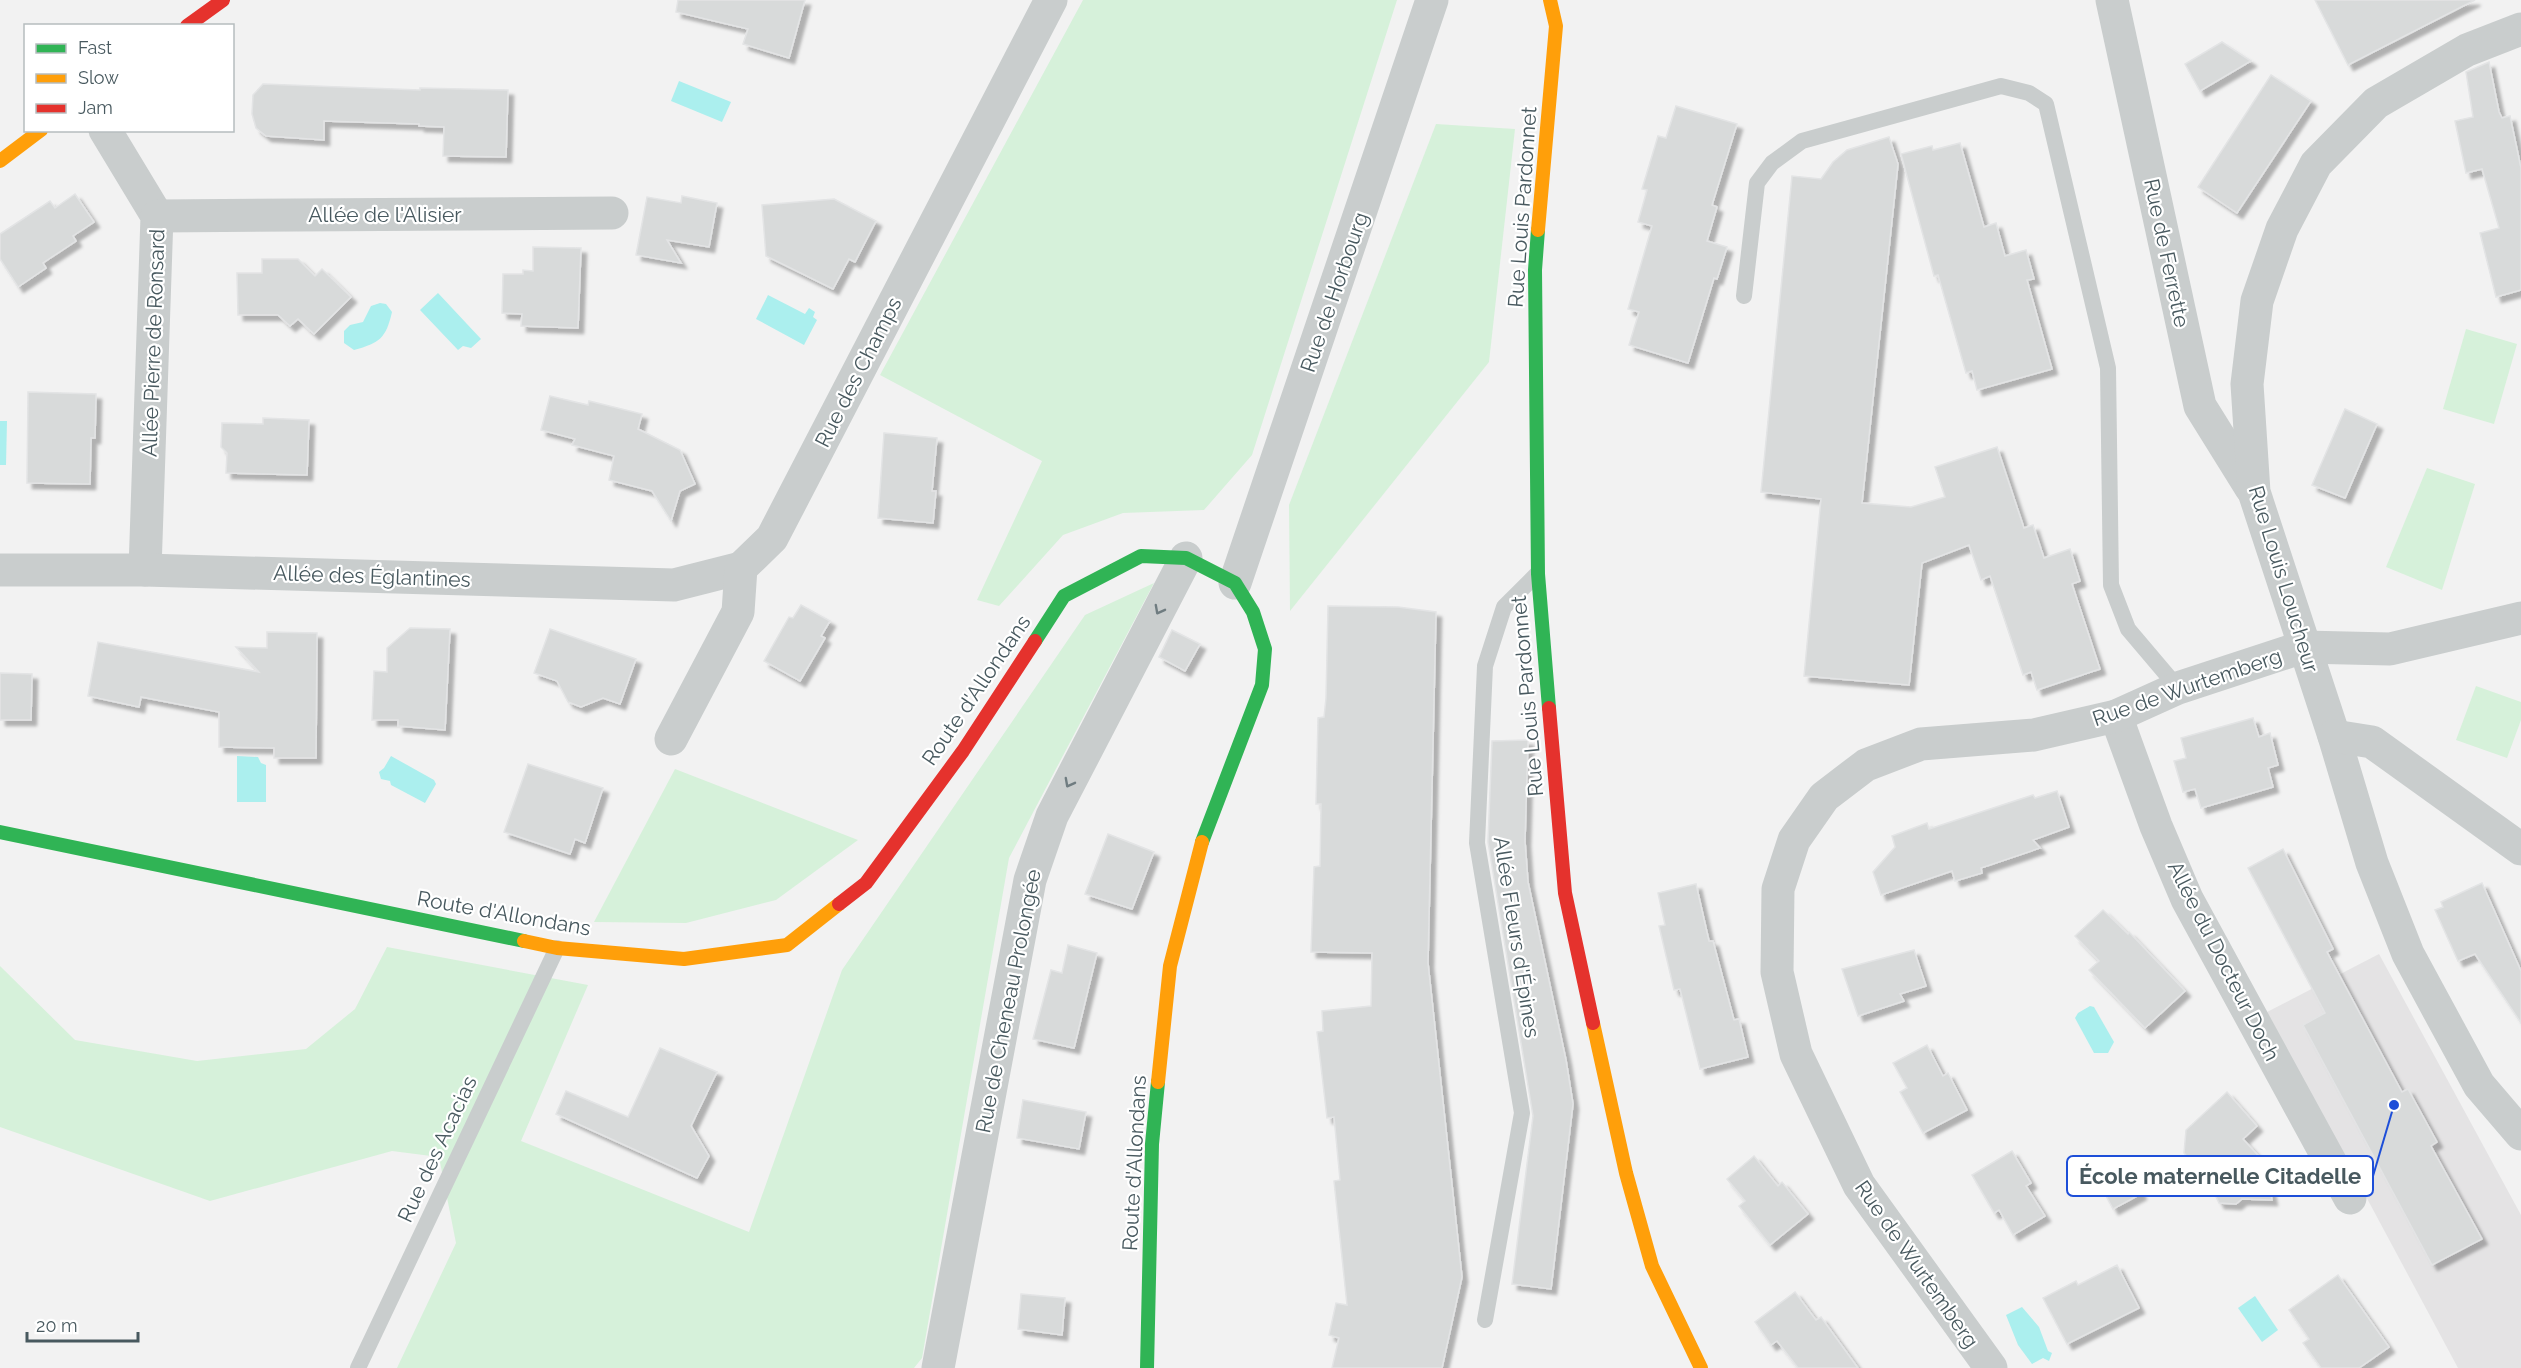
<svg xmlns="http://www.w3.org/2000/svg" width="2521" height="1368" viewBox="0 0 2521 1368" font-family="Raleway,sans-serif">
	<style>
		.education { fill: #e4e3e4 }
		.green { fill: #d6f1da }
		.water { fill: #abefee }
		.building { fill: #d8dada; stroke: #e3e4e5; stroke-width: 1.5; filter: url(#shadow) }
		.lines { fill: none; stroke-linecap: round; stroke-linejoin: round }
		.lane { stroke: #c9cdcd; stroke-width: 16 }
		.street { stroke: #c9cdcd; stroke-width: 33 }
		.fast { stroke: #30b455; stroke-width: 14 }
		.slow { stroke: #ff9f0a; stroke-width: 14 }
		.jam { stroke: #e5322d; stroke-width: 14 }
		.oneway { stroke: #6f7c80 }
		.labels { text-anchor: middle; dominant-baseline: central; stroke-width: 4.5; stroke-linejoin: round; paint-order: stroke }
		.street-label { font-size: 21px; fill: #48595f; stroke: #fff }
		.leader { fill: none; stroke: #1d4ed8; stroke-width: 2 }
		.callout-dot { fill: #1d4ed8; stroke: #fff; stroke-width: 2 }
		.callout { fill: #fff; stroke: #1d4ed8; stroke-width: 2 }
		.callout-label { font-size: 22px; text-anchor: middle; font-weight: bold; fill: #48595f }
	</style>
	<defs>
		<filter id="shadow"><feDropShadow dx="5.5" dy="5.5" stdDeviation="1.5" flood-color="#0004"/></filter>
	</defs>
	<rect width="100%" height="100%" fill="#f2f2f2"/>
	<polygon class="education" points="2379,954 2521,1215 2521,1368 2458,1368 2267,1012"/>
	<g class="green">
		<polygon points="1083,0 1397,0 1252,455 1204,510 1123,513 1063,535 999,606 977,600 1042,461 880,375"/>
		<polygon points="1436,124 1515,129 1489,362 1290,611 1289,505"/>
		<polygon points="2466,329 2517,344 2494,424 2443,409"/>
		<polygon points="2427,468 2475,484 2442,590 2386,567"/>
		<polygon points="1154,583 1009,858 922,1358 914,1368 397,1368 456,1243 439,1157 392,1151 210,1201 0,1127 0,966 75,1040 197,1061 306,1049 355,1009 387,947 588,985 521,1141 749,1232 842,970 1085,615"/>
		<polygon points="2476,686 2521,702 2521,720 2507,758 2456,740"/>
		<polygon points="675,769 858,840 776,900 686,923 594,922"/>
	</g>
	<g class="water">
		<polygon points="679,81 731,102 722,122 671,101"/>
		<polygon points="438,293 481,339 471,348 463,346 458,350 420,310"/>
		<polygon points="768,295 805,314 809,308 815,312 813,317 817,320 804,345 756,319"/>
		<path d="M380,303L386,304L392,312C386,338 380,343 354,350L344,343V331L350,325L363,322L371,306Z"/>
		<polygon points="0,421 7,421 6,465 0,465"/>
		<polygon points="237,756 258,757 261,763 266,765 266,802 237,802"/>
		<polygon points="391,756 434,780 436,784 425,803 391,785 390,781 381,779 379,772 384,768"/>
		<polygon points="2090,1006 2094,1007 2114,1042 2108,1053 2094,1053 2075,1018 2078,1013"/>
		<polygon points="2255,1296 2278,1330 2262,1342 2238,1308"/>
		<polygon points="2022,1307 2039,1327 2048,1351 2052,1353 2049,1361 2043,1358 2032,1364 2018,1345 2006,1315"/>
	</g>
	<g class="building">
		<polygon points="678,0 805,0 789,58 743,44 748,29 676,12"/>
		<polygon points="2315,0 2475,0 2348,65"/>
		<polygon points="2222,42 2251,61 2200,91 2185,64"/>
		<polygon points="2489,62 2499,112 2502,118 2510,116 2521,168 2521,290 2496,297 2480,233 2499,228 2482,169 2466,173 2455,121 2473,117 2466,72"/>
		<polygon points="2271,75 2311,101 2237,213 2198,187"/>
		<polygon points="263,84 420,90 420,88 508,90 506,157 443,156 444,127 419,126 419,124 324,121 324,140 266,136 256,128 252,114 253,95"/>
		<polygon points="1676,106 1737,124 1712,205 1717,207 1707,241 1727,247 1717,279 1714,278 1688,363 1629,345 1639,312 1628,309 1652,226 1638,222 1647,190 1642,189 1658,136 1666,138"/>
		<polygon points="1889,137 1898,164 1862,503 1911,507 1945,497 1935,467 1997,447 2024,528 2033,525 2044,558 2070,549 2080,581 2072,584 2100,669 2037,690 2031,672 2023,675 1990,576 1981,580 1969,545 1922,563 1909,685 1804,676 1821,499 1761,492 1792,176 1821,179 1833,162 1847,150"/>
		<polygon points="1960,143 1984,227 1996,223 2005,256 2026,250 2034,279 2027,280 2052,369 1977,390 1972,371 1966,373 1938,275 1934,276 1901,154 1932,146 1933,150"/>
		<polygon points="75,194 94,222 73,236 76,241 43,263 46,268 18,287 0,259 0,234 50,201 55,208"/>
		<polygon points="682,196 717,203 709,247 667,240 681,263 636,255 647,197 681,203"/>
		<polygon points="834,199 876,221 855,262 849,259 833,289 766,256 762,205"/>
		<polygon points="533,247 581,248 578,328 521,326 522,314 502,313 503,274 523,274 523,270 533,271"/>
		<polygon points="262,259 298,259 315,276 322,269 351,297 314,334 298,319 290,326 278,315 238,315 237,273 262,273"/>
		<polygon points="28,392 96,394 95,438 91,438 90,484 27,483"/>
		<polygon points="550,396 588,405 589,401 642,414 638,429 680,450 695,484 680,491 671,521 652,491 609,480 614,456 572,445 575,439 541,430"/>
		<polygon points="2345,409 2377,424 2345,498 2312,485"/>
		<polygon points="263,418 309,420 307,475 226,473 227,453 221,447 222,423 263,424"/>
		<polygon points="884,433 937,438 932,491 936,491 933,523 878,518"/>
		<polygon points="801,605 830,621 821,636 825,638 800,681 764,661 789,617 793,618"/>
		<polygon points="1328,606 1398,607 1436,612 1428,963 1462,1277 1442,1368 1332,1368 1339,1338 1329,1335 1336,1303 1347,1305 1334,1181 1340,1180 1334,1117 1327,1118 1317,1032 1323,1031 1322,1011 1371,1006 1372,953 1311,952 1314,867 1320,866 1321,804 1316,804 1318,718 1324,717 1326,698"/>
		<polygon points="410,628 450,629 445,730 398,726 398,720 372,720 374,671 387,672 387,648"/>
		<polygon points="550,629 636,659 620,704 603,698 581,707 568,702 557,681 534,673"/>
		<polygon points="1172,630 1200,644 1185,671 1159,657"/>
		<polygon points="267,632 317,633 316,758 274,758 274,748 219,747 219,712 141,697 139,707 88,696 98,642 259,672 236,647 267,648"/>
		<polygon points="0,673 32,674 31,720 0,720"/>
		<polygon points="2253,718 2259,737 2270,733 2278,765 2268,768 2273,787 2201,808 2195,789 2183,792 2174,761 2186,758 2181,738"/>
		<polygon points="1528,740 1525,841 1528,882 1566,1060 1573,1104 1551,1289 1512,1284 1533,1116 1488,842 1492,741"/>
		<polygon points="528,764 603,788 585,843 575,839 570,854 504,832"/>
		<polygon points="2057,791 2069,827 2033,840 2040,848 1981,868 1982,873 1955,881 1952,871 1881,895 1873,872 1895,847 1892,836 1927,823 1929,829 2033,795 2035,798"/>
		<polygon points="1108,834 1154,852 1132,909 1085,894"/>
		<polygon points="2283,849 2333,949 2327,952 2402,1092 2408,1089 2437,1142 2431,1146 2482,1239 2432,1265 2303,1025 2325,1013 2248,868"/>
		<polygon points="2482,883 2521,971 2521,1023 2475,954 2458,961 2435,910 2443,907 2441,902"/>
		<polygon points="1696,884 1709,941 1713,941 1734,1020 1739,1019 1748,1057 1700,1069 1680,989 1674,990 1659,926 1665,925 1658,893"/>
		<polygon points="2103,910 2128,934 2129,932 2185,991 2145,1028 2089,970 2099,961 2075,936"/>
		<polygon points="1068,945 1097,953 1074,1048 1033,1039 1051,970 1062,973"/>
		<polygon points="1914,950 1926,986 1900,994 1904,1001 1858,1016 1842,969"/>
		<polygon points="1927,1045 1943,1076 1948,1073 1967,1110 1923,1133 1900,1092 1907,1088 1893,1063"/>
		<polygon points="660,1048 717,1072 691,1126 709,1156 697,1178 556,1114 566,1091 628,1117"/>
		<polygon points="2227,1092 2257,1126 2243,1139 2265,1163 2272,1200 2242,1199 2236,1204 2219,1203 2208,1180 2184,1153 2186,1130"/>
		<polygon points="1023,1100 1086,1112 1079,1149 1017,1138"/>
		<polygon points="2012,1151 2031,1183 2026,1186 2045,1216 2013,1235 1999,1210 1994,1213 1972,1175"/>
		<polygon points="1754,1156 1778,1186 1782,1182 1808,1214 1770,1245 1739,1206 1745,1201 1727,1179"/>
		<polygon points="2122,1158 2141,1194 2113,1209 2094,1173"/>
		<polygon points="2117,1265 2139,1308 2067,1344 2043,1298 2076,1281 2078,1285"/>
		<polygon points="2338,1275 2389,1347 2359,1368 2321,1368 2303,1343 2309,1339 2289,1310"/>
		<polygon points="1795,1292 1816,1320 1821,1317 1858,1368 1798,1368 1777,1341 1771,1345 1755,1322"/>
		<polygon points="1021,1294 1065,1298 1062,1335 1018,1329"/>
	</g>
	<g class="lines">
		<g class="lane">
			<polyline points="1744,296 1757,183 1772,163 1802,141 2001,86 2029,93 2046,104 2108,368 2111,585 2128,629 2178,688"/>
			<polyline points="1485,1320 1522,1113 1477,843 1485,666 1504,607 1537,574"/>
			<polyline points="358,1368 557,948"/>
		</g>
		<g class="street">
			<polyline points="2112,0 2200,406 2251,488"/>
			<polyline points="2521,29 2467,50 2376,103 2316,164 2282,229 2257,301 2247,384 2254,492 2334,736 2372,863 2408,954 2479,1085 2521,1134"/>
			<polyline points="105,130 157,216 145,570"/>
			<polyline points="157,216 612,213"/>
			<polyline points="0,570 145,570 674,585 741,568"/>
			<polyline points="1235,583 1432,0"/>
			<polyline points="2116,716 2156,826 2187,899 2350,1198"/>
			<polyline points="2334,736 2372,742 2521,849"/>
			<polyline points="671,739 738,612 741,568 772,538 1051,0"/>
			<polyline points="938,1368 1030,880 1052,816 1186,558"/>
			<polyline points="1991,1368 1859,1185 1796,1054 1777,972 1778,889 1794,840 1824,797 1866,765 1921,744 2034,735 2116,716 2178,688 2303,647 2390,649 2521,618"/>
		</g>
		<g class="fast">
			<polyline points="1538,230 1535,270 1538,574 1549,708"/>
			<polyline points="1035,641 1064,596 1141,556 1186,558 1235,583 1253,612 1265,649 1262,685 1202,842"/>
			<polyline points="0,832 524,941"/>
			<polyline points="1147,1368 1152,1144 1158,1082"/>
		</g>
		<g class="slow">
			<polyline points="0,161 41,130"/>
			<polyline points="1538,230 1556,26 1550,0"/>
			<polyline points="524,941 557,948 684,959 787,945 839,904"/>
			<polyline points="1593,1023 1626,1173 1652,1266 1701,1368"/>
			<polyline points="1158,1082 1170,966 1202,842"/>
		</g>
		<g class="jam">
			<polyline points="187,26 223,0"/>
			<polyline points="1549,708 1565,893 1593,1023"/>
			<polyline points="839,904 866,883 963,751 1035,641"/>
		</g>
	</g>
	<defs><path id="oneway-chevron" d="M-2-3.5L2.5 0L-2 3.5" fill="none" stroke-width="1.6" stroke-linecap="round" stroke-linejoin="round" transform="scale(1.5)"/></defs>
	<g class="oneway">
		<use href="#oneway-chevron" transform="translate(1159 610) rotate(118)"/>
		<use href="#oneway-chevron" transform="translate(1069 783) rotate(118)"/>
	</g>
	<g class="labels">
		<g class="street-label">
			<text transform="translate(1522 207) rotate(-86)">Rue Louis Pardonnet</text>
			<text x="385" y="214">Allée de l'Alisier</text>
			<text transform="translate(2167 253) rotate(78)">Rue de Ferrette</text>
			<text transform="translate(1334 292) rotate(-71)">Rue de Horbourg</text>
			<text transform="translate(153 343) rotate(-88)">Allée Pierre de Ronsard</text>
			<text transform="translate(858 372) rotate(-63)">Rue des Champs</text>
			<text transform="translate(372 576) rotate(2)">Allée des Églantines</text>
			<text transform="translate(2284 579) rotate(73)">Rue Louis Loucheur</text>
			<text transform="translate(2187 687) rotate(-19)">Rue de Wurtemberg</text>
			<text transform="translate(976 690) rotate(-56)">Route d'Allondans</text>
			<text transform="translate(1527 696) rotate(-95)">Rue Louis Pardonnet</text>
			<text transform="translate(504 913) rotate(10)">Route d'Allondans</text>
			<text transform="translate(1517 937) rotate(81)">Allée Fleurs d'Épines</text>
			<text transform="translate(2224 961) rotate(63)">Allée du Docteur Doch</text>
			<text transform="translate(1008 1001) rotate(-79)">Rue de Cheneau Prolongée</text>
			<text transform="translate(437 1149) rotate(-65)">Rue des Acacias</text>
			<text transform="translate(1134 1163) rotate(-87)">Route d'Allondans</text>
			<text transform="translate(1917 1264) rotate(55)">Rue de Wurtemberg</text>
		</g>
	</g>
	<path class="leader" d="M2394 1105L2373 1176"/>
	<circle class="callout-dot" cx="2394" cy="1105" r="6"/>
	<rect class="callout" x="2067" y="1156" width="306" height="40" rx="6"/>
	<g class="callout-label">
		<text x="2220" y="1184">École maternelle Citadelle</text>
	</g>
	<rect x="24" y="24" width="210" height="108" fill="#ffffff" stroke="#b6bdbf" stroke-width="1.5"/>
	<rect x="36" y="44" width="30" height="9" fill="#30b455" stroke="#b6bdbf" stroke-width="1.5"/>
	<text x="78" y="54" font-size="18" fill="#48595f">Fast</text>
	<rect x="36" y="74" width="30" height="9" fill="#ff9f0a" stroke="#b6bdbf" stroke-width="1.5"/>
	<text x="78" y="84" font-size="18" fill="#48595f">Slow</text>
	<rect x="36" y="104" width="30" height="9" fill="#e5322d" stroke="#b6bdbf" stroke-width="1.5"/>
	<text x="78" y="114" font-size="18" fill="#48595f">Jam</text>
	<path d="M27 1332v9h111v-9" fill="none" stroke="#48595f" stroke-width="3"/>
	<text x="36" y="1332" font-size="18" fill="#48595f" stroke="#ffffff" stroke-width="4.5" paint-order="stroke">20 m</text>
</svg>
